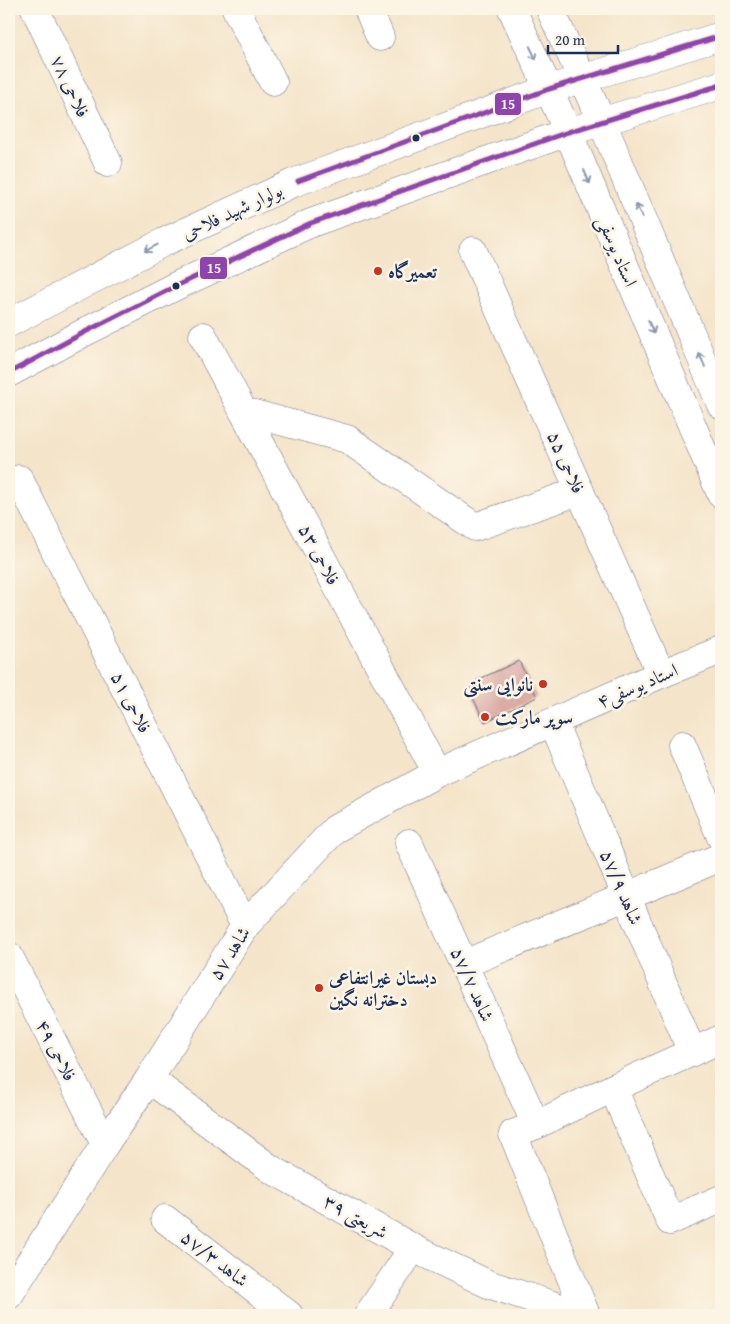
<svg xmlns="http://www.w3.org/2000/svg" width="730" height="1324" viewBox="0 0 730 1324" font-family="'Gentium Book Plus',Amiri,serif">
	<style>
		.building { fill: #d19893 }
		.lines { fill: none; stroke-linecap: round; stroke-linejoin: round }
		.minor-casing { stroke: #676e83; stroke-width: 29 }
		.major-casing { stroke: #676e83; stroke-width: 29 }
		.minor { stroke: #fff; stroke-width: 28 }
		.major { stroke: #fff; stroke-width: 28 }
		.bus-1-casing { stroke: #fcf5e5; stroke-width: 9 }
		.bus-1 { stroke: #8e44ad; stroke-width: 5 }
		.oneway { stroke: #8d97ae }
		.bus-dot { fill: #1b2f5e; stroke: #fcf5e5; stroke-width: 2 }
		.poi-dot { fill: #c8321e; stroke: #fcf5e5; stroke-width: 2 }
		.labels { text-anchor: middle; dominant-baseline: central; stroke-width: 5; stroke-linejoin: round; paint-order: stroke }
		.street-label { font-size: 19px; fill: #1b2f5e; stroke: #fcf5e5 }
		.poi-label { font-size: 19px; font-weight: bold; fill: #1b2f5e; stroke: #fcf5e5; text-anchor: start }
		.line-badge { stroke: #fcf5e5; stroke-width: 2 }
		.badge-label { font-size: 14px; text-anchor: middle; font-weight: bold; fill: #fff }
	</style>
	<rect width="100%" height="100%" fill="#fcf5e5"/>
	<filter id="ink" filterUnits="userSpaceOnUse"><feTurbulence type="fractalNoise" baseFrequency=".02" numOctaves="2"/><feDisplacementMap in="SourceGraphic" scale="10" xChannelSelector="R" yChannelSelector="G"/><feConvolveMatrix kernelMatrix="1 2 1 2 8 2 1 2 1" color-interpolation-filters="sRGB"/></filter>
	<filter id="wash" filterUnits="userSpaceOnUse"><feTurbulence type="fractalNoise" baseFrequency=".0096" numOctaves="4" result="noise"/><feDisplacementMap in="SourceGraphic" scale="20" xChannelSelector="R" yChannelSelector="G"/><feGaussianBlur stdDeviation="1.12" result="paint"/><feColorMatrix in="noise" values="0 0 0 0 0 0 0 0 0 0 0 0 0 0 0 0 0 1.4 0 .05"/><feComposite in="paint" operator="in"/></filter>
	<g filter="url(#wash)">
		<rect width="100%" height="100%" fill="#f4e4c9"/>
		<g id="blocks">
			<polygon class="building" points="519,661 537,697 485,722 469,690 477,680"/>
		</g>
	</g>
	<g filter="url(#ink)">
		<use href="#blocks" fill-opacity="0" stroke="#676e83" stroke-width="1"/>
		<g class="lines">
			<defs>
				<g id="minor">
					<polyline points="35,9 108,163"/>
					<polyline points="236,9 273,82"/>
					<polyline points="368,9 380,37"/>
					<polyline points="512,9 568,132 721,494"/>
					<polyline points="550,9 602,122 721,405"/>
					<polyline points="473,251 661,674"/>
					<polyline points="203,336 437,773"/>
					<polyline points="243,411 347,439 475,527 580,491"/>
					<polyline points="19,479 245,926"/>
					<polyline points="553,722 692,1052"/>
					<polyline points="682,745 721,837"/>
					<polyline points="409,843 536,1125"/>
					<polyline points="9,956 105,1144"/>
					<polyline points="464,964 721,857"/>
					<polyline points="149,1079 271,1169 413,1248 488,1284 583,1315"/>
					<polyline points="613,1088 670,1221 721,1199"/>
					<polyline points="165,1219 289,1315"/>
					<polyline points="9,1295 105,1144 149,1079 245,926 335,829 437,773 661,674 721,650"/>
					<polyline points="368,1315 413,1248"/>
					<polyline points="586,1315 513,1134 536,1125 613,1088 721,1039"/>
				</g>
				<g id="major">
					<polyline points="9,323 164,242 293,183 549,89 721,36"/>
					<polyline points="9,373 85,332 176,286 311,223 568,132 721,85"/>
				</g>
			</defs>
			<use href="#minor" class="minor-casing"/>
			<use href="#major" class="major-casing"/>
			<use href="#minor" class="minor"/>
			<use href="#major" class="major"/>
			<defs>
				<g id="bus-1">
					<polyline points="298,181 549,89 721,36"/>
					<polyline points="9,373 85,332 176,286 311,223 568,132 721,85"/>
				</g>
			</defs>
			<use href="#bus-1" class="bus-1-casing"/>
			<use href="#bus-1" class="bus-1"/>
		</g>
		<defs><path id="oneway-shaft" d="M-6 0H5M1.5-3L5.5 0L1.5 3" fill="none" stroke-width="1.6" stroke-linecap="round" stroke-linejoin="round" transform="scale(1.25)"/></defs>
		<g class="oneway">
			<use href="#oneway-shaft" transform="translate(533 53) rotate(65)"/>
			<use href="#oneway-shaft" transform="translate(587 177) rotate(67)"/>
			<use href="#oneway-shaft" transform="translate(639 211) rotate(-113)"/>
			<use href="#oneway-shaft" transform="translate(151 248) rotate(153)"/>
			<use href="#oneway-shaft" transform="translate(651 327) rotate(67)"/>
			<use href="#oneway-shaft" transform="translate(702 360) rotate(-113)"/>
		</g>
	</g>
	<g class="bus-dot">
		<circle cx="416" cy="138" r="4.5"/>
		<circle cx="176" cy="286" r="4.5"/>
	</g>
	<g class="poi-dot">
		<circle cx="378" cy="271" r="5"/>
		<circle cx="543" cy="684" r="5"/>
		<circle cx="485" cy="717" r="5"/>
		<circle cx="319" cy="988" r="5"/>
	</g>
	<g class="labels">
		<g class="street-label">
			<text transform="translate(71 86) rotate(65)">فلاحی ۷۸</text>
			<text transform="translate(232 211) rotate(-25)">بولوار شهید فلاحی</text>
			<text transform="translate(618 251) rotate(67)">استاد یوسفی</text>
			<text transform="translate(567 462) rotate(66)">فلاحی ۵۵</text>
			<text transform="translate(320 554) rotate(62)">فلاحی ۵۳</text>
			<text transform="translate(637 685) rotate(-23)">استاد یوسفی۴</text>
			<text transform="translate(132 702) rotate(63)">فلاحی ۵۱</text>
			<text transform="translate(622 887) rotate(67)">شاهد ۵۷/۹</text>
			<text transform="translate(229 953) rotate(-57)">شاهد ۵۷</text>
			<text transform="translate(473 984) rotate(66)">شاهد ۵۷/۷</text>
			<text transform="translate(57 1050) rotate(63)">فلاحی ۴۹</text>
			<text transform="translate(356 1216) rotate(29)">شریعتی ۳۹</text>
			<text transform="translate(215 1258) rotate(38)">شاهد ۵۷/۳</text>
		</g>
		<g class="poi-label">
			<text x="388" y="271">تعمیرگاه</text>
			<text x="533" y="684" text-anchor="end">نانوایی سنتی</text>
			<text x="495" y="717">سوپر مارکت</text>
			<text x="329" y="977">دبستان غیرانتفاعی<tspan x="329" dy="22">دخترانه نگین</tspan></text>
		</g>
	</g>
	<g class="line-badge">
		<rect x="494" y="92" width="28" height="24" rx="5" fill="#8e44ad"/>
		<rect x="199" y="256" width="29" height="24" rx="5" fill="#8e44ad"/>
	</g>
	<g class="badge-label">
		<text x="508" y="109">15</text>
		<text x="214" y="273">15</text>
	</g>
	<rect width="730" height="1324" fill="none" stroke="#fcf5e5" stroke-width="30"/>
	<path d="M548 45v8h70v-8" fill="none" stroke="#1b2f5e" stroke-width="2.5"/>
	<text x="555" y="45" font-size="15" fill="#1b2f5e" stroke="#fcf5e5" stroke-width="4" paint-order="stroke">20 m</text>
</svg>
